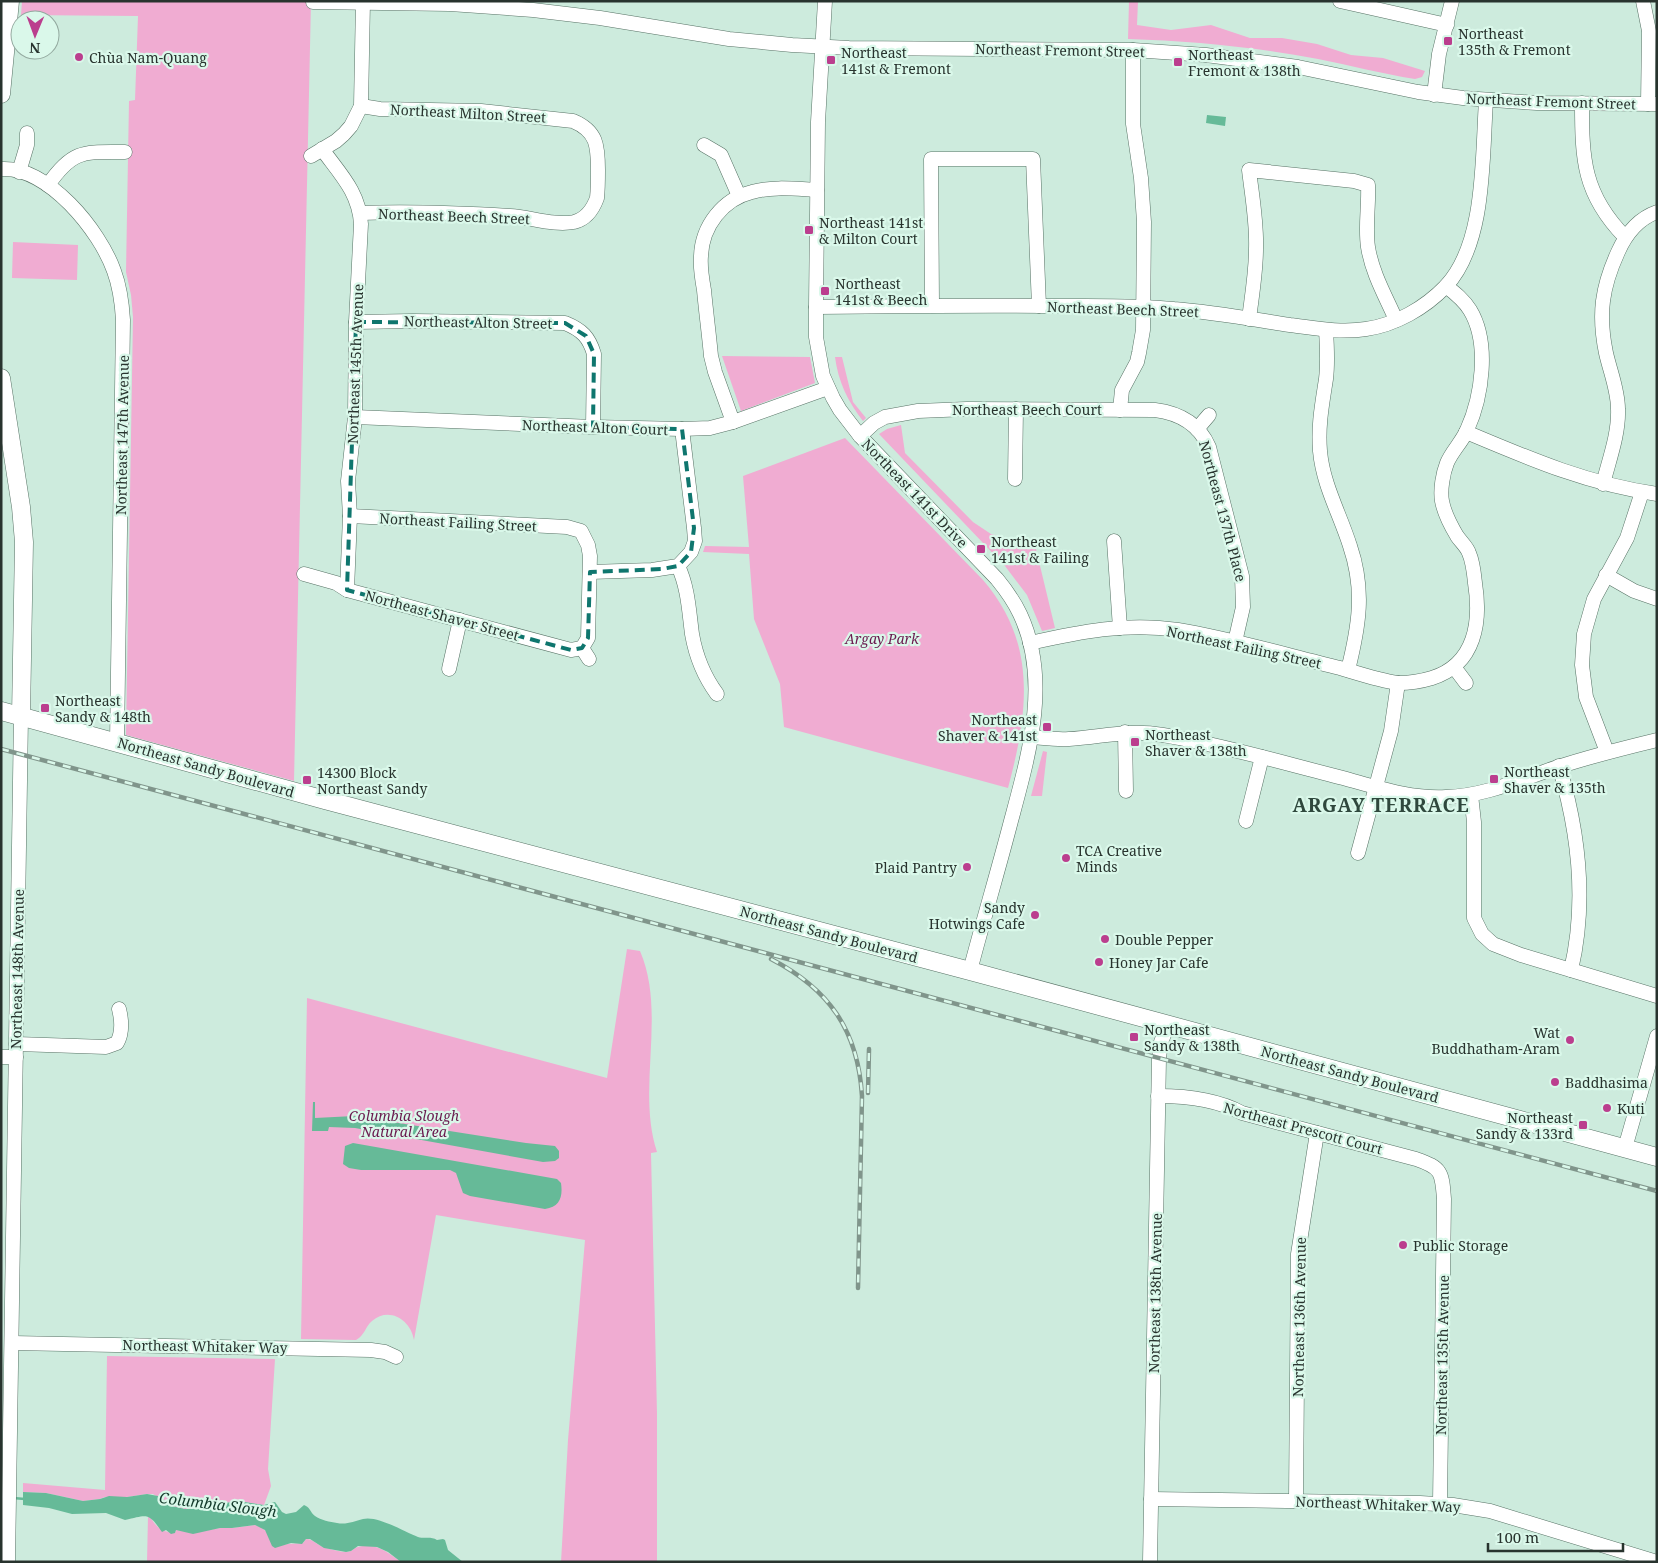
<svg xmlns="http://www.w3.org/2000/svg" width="1658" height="1563" viewBox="0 0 1658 1563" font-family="'Noto Serif',serif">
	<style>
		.green { fill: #f0acd2 }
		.water { fill: #66ba98 }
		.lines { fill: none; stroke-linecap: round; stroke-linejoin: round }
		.stream { stroke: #66ba98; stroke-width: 2.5 }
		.minor-casing { stroke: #577265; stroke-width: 15 }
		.major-casing { stroke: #577265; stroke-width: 19 }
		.minor { stroke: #fff; stroke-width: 14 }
		.major { stroke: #fff; stroke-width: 18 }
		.rail-casing { stroke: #80958b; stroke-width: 4.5 }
		.rail { stroke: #daf8ea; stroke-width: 2.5; stroke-dasharray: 8; stroke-linecap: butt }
		.marked { fill: none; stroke: #0f766e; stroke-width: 4; stroke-dasharray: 10 6; stroke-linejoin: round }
		.poi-dot { fill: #bb3e8e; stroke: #daf8ea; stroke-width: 2 }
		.labels { text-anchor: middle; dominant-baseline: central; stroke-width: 4.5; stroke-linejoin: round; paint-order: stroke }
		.poi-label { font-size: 14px; fill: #28332e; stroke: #daf8ea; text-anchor: start }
		.street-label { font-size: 14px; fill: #28332e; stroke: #daf8ea }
		.park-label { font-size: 14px; font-style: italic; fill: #6b1a4f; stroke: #daf8ea }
		.water-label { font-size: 15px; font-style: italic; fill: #133a2b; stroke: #daf8ea }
		.district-label { font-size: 19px; font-weight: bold; letter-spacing: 1px; fill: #2f483d; stroke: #daf8ea }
	</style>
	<rect width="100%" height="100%" fill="#cdebdd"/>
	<g class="green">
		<polygon points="22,1 311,1 294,781 126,735 133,317 131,295 126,272 129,101 135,100 138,16 21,15"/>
		<path d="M1129,1H1138L1137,25L1171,30L1211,25L1250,38H1282L1317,44L1351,55L1383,58L1425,71L1422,77L1415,79C1382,74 1350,65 1318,59C1255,47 1192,41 1128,39Z"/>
		<polygon points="13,242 78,245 77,280 12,278"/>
		<polygon points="722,356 810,357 815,383 741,411"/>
		<path d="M835,357H842L853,402L866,418L863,421C848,402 838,381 835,357Z"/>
		<polygon points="901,425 905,453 973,522 991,534 1035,545 1055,628 1042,631 1027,595 1005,566 879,434 887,429"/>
		<path d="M845,438L983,580C1038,644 1028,713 1008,788L784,727L780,684L754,619L749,554L703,552L705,546L749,547L743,476Z"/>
		<polygon points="1043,751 1047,752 1042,796 1031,796"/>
		<path d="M627,949L640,951C667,1014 636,1088 657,1152L651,1153L657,1414V1562H561L568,1440L585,1240L436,1215L414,1340C411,1320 389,1306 372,1321C365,1327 365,1335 356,1340L301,1339L307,998L607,1078Z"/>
		<polygon points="107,1356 275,1359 268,1469 271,1486 264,1505 238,1501 219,1504 217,1503 202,1508 185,1509 172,1506 153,1494 147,1494 127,1497 105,1497 100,1499 83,1501 46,1493 23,1492 23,1483 105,1490"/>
		<path d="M148,1516C153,1519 152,1521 156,1525C160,1530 169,1533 175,1533L176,1530L198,1532L220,1528H232L255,1525L261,1527L282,1545C290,1543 296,1544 303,1543L306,1539C314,1539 319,1547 327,1548C333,1550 341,1552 347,1552C352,1552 353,1548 358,1547C373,1541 390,1553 401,1562H147Z"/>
	</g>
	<g class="water">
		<polygon points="1207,115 1226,117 1225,126 1206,123"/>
		<polygon points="313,1102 315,1102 315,1118 354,1116 526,1143 555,1146 559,1151 559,1158 555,1161 543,1162 355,1128 329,1127 328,1131 312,1131"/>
		<path d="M353,1143L557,1179L561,1183C563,1197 560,1207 545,1209L470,1196L463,1193L456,1173L450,1170H361L349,1168L343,1164L345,1146Z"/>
		<path d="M23,1492L46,1493L83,1501L100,1499L109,1496L127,1497L147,1494L158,1496L172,1506L185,1509L202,1508L217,1503L219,1504L238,1501L264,1505L275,1502L282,1512L286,1514L296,1512L304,1505C310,1507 310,1512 315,1516C321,1520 330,1522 337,1523C347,1525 354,1521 363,1519C377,1515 405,1532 418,1537C425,1539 431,1536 437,1540L443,1539L445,1540L448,1550L463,1562H401L388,1552L377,1547L358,1546L351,1551L346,1552L324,1548L310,1539H306L302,1544L291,1543L275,1548L272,1546L265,1530L255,1525L232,1528H220L193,1534L176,1530L175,1533L171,1534L166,1530L162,1532C148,1512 148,1515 125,1520L106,1513L72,1514L49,1508L23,1505Z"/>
	</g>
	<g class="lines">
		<polyline class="stream" points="13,1498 25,1499"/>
		<defs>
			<g id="minor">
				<path d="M825,1L818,122L816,307V337L823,376L833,398L840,410L860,436L997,579C1006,590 1014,601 1020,614C1051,680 1029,754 1011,821C998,871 983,921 970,971"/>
				<polyline points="1340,1 1447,25"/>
				<polyline points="1643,1 1649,31 1648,104"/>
				<polyline points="313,2 450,4 533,10 600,18 729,39 792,45 849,48 1133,50 1206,55 1298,67 1418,92 1463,98 1537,103 1657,104"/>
				<polyline points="1434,95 1439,54 1452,1"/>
				<path d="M1582,103C1582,159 1583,194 1625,237"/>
				<polyline points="704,145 721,155 739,196"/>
				<path d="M322,149C340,174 359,192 361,224L356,322L355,417L348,481L350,516L347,590"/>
				<polyline points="311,156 336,141 344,134 351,126 361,106 363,1"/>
				<path d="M1,169C48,166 100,231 114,271C120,287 122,303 123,320L117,742"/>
				<polyline points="19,172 27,145 27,133"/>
				<path d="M48,185C73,149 84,152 125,152"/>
				<path d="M360,213C410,211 460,213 510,216C530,217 554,226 574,222C586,219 593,209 597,198C598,189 598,179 598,170C598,146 597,131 573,121L481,111L380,109L361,106"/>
				<polyline points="932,305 931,159 1033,159 1039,306"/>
				<path d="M816,307C896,306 976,305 1056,306C1095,306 1135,305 1174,309C1213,312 1251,319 1290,325C1315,328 1340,333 1366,329C1395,325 1425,308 1446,286C1486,243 1482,157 1486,101"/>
				<path d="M1249,319C1252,295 1256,272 1256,249C1257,222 1252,196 1249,170L1354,181L1368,185C1369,206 1365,227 1368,247C1372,273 1386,297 1396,320"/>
				<path d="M356,322L413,321L565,323C582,330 589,337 594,354L593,427"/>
				<path d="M1326,330C1327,346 1328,363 1326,379C1322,405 1318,425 1320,451C1323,485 1340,514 1350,546C1365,590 1359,626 1348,670"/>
				<polyline points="1120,410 1122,390 1137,362 1139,353 1143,330 1144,222 1141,178 1133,124 1133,50"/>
				<polyline points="355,417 593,427 682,429 710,428 733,422 828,388"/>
				<path d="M733,422L715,372L711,356C709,334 706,312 704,290C702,279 700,267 701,256C702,226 723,199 752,192C773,186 796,189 817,190"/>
				<polyline points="1197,429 1209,415"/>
				<path d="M1466,432C1530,459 1588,484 1657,494"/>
				<path d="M860,436L874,423L885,417L918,411L967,409L1155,410C1179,413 1199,424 1209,447L1242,576L1243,607L1235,642"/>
				<polyline points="1015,479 1016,409"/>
				<path d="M1603,484C1609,460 1619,434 1618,409C1618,390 1610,371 1606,353C1598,314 1602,287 1618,252C1626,234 1637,219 1657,212"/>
				<polyline points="350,516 567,527 581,531 588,545 590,556 588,638 582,648"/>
				<polyline points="1114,541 1120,628"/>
				<path d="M678,566C688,587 689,611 692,634C696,657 703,675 717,694"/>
				<polyline points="590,572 652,570 678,566 691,552 695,541 694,528 682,429"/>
				<polyline points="304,574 336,583 347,590 571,650 582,648"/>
				<polyline points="1606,575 1634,591 1657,599"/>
				<path d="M1030,643C1079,632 1127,622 1178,630C1232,639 1286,655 1340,668C1357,673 1381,681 1398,683C1409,683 1422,681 1432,678C1476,664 1481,621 1475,583C1474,573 1473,562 1469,553C1467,547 1461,542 1457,536C1451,526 1444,512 1442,501C1440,490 1443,473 1447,463C1452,451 1462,442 1467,430C1482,397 1490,343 1470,310C1464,300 1455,293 1446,286"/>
				<polyline points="582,648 589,659"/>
				<polyline points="1454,667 1466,683"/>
				<polyline points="449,669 460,620"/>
				<polyline points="1125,732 1126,791"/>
				<path d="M1032,737C1044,738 1057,740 1069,739C1103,737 1128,729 1163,735C1223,745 1283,763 1343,778C1376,787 1411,799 1446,797C1486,796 1521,779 1558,767C1591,756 1624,748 1657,740"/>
				<polyline points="1607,752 1586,697 1582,665 1584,634 1594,599 1627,538 1642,492"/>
				<path d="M1559,766C1579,833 1587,902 1571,970"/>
				<polyline points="1471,795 1474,822 1474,918 1482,934 1493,944 1521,955 1657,996"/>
				<polyline points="1246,821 1262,757"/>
				<polyline points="1358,853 1391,731 1398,683"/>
				<path d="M17,1044L106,1047L117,1043C123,1032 122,1021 119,1009"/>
				<polyline points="1,1057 16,1057"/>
				<path d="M1158,1096C1185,1096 1218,1100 1242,1113L1416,1159C1442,1168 1442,1172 1444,1199L1440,1504"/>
				<polyline points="1625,1148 1657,1036"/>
				<polyline points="12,1343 371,1350 385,1352 396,1357"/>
				<polyline points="1151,1499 1420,1503 1453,1505 1490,1511 1657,1562"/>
				<polyline points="1296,1501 1298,1254 1317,1133"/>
				<polyline points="8,1562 21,716"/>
				<polyline points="1150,1562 1159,1058 1161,1042 1168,1025"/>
			</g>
			<g id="major">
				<polyline points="1,94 10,1"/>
				<polyline points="1,378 21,507 24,542 21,716"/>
				<polyline points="1,711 325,800 970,971 1657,1157"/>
			</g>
		</defs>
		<use href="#minor" class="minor-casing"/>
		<use href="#major" class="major-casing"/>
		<use href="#minor" class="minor"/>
		<use href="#major" class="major"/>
		<defs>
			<g id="rail">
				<polyline points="1,749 1657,1191"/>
				<path d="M771,959C829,989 858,1030 862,1096L858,1288"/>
				<polyline points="868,1093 869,1049"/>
			</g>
		</defs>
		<use href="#rail" class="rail-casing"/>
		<use href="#rail" class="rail"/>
	</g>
	<path class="marked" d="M356,322L565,323L586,336L594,354L593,427L682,429L694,528L691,552L678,566L662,569L590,572L588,638L582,648L571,650L347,590Z"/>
	<g class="poi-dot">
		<rect x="1443" y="36" width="10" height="10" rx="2.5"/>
		<circle cx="79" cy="57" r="5"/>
		<rect x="826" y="55" width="10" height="10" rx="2.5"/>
		<rect x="1173" y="57" width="10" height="10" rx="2.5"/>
		<rect x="804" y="225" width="10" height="10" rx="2.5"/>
		<rect x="820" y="286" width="10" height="10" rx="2.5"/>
		<rect x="976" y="544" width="10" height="10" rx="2.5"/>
		<rect x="40" y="703" width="10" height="10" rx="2.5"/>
		<rect x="1042" y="722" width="10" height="10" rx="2.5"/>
		<rect x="1130" y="737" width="10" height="10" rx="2.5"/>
		<rect x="1489" y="774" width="10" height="10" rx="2.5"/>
		<rect x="302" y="775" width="10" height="10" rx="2.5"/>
		<circle cx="1066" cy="858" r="5"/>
		<circle cx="967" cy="867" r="5"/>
		<circle cx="1035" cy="915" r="5"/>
		<circle cx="1105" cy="939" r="5"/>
		<circle cx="1099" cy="962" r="5"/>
		<rect x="1129" y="1032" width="10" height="10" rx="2.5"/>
		<circle cx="1570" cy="1040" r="5"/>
		<circle cx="1555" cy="1082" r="5"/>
		<circle cx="1607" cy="1108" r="5"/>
		<rect x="1578" y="1120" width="10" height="10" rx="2.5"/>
		<circle cx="1403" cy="1245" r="5"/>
	</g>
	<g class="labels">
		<g class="poi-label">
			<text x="1458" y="33">Northeast<tspan x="1458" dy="16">135th &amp; Fremont</tspan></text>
			<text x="841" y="52">Northeast<tspan x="841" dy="16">141st &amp; Fremont</tspan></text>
			<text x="1188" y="54">Northeast<tspan x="1188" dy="16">Fremont &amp; 138th</tspan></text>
			<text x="89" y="57">Chùa Nam-Quang</text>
			<text x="819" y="222">Northeast 141st<tspan x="819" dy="16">&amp; Milton Court</tspan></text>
			<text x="835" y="283">Northeast<tspan x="835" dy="16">141st &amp; Beech</tspan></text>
			<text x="991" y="541">Northeast<tspan x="991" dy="16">141st &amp; Failing</tspan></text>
			<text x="55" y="700">Northeast<tspan x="55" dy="16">Sandy &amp; 148th</tspan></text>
			<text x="1037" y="719" text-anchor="end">Northeast<tspan x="1037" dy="16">Shaver &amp; 141st</tspan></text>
			<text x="1145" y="734">Northeast<tspan x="1145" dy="16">Shaver &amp; 138th</tspan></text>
			<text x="1504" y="771">Northeast<tspan x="1504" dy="16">Shaver &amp; 135th</tspan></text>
			<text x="317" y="772">14300 Block<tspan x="317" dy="16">Northeast Sandy</tspan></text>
			<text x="1076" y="850">TCA Creative<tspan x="1076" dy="16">Minds</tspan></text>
			<text x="957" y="867" text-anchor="end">Plaid Pantry</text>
			<text x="1025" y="907" text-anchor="end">Sandy<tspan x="1025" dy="16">Hotwings Cafe</tspan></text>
			<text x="1115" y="939">Double Pepper</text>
			<text x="1109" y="962">Honey Jar Cafe</text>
			<text x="1144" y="1029">Northeast<tspan x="1144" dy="16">Sandy &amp; 138th</tspan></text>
			<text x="1560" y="1032" text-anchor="end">Wat<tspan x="1560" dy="16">Buddhatham-Aram</tspan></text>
			<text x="1565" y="1082">Baddhasima</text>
			<text x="1617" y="1108">Kuti</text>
			<text x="1573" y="1117" text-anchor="end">Northeast<tspan x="1573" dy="16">Sandy &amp; 133rd</tspan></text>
			<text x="1413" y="1245">Public Storage</text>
		</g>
		<g class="street-label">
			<text transform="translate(1060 50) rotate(1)">Northeast Fremont Street</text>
			<text transform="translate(1551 101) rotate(2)">Northeast Fremont Street</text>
			<text transform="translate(468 113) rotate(3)">Northeast Milton Street</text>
			<text transform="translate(454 216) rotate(2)">Northeast Beech Street</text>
			<text transform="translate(1123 309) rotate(2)">Northeast Beech Street</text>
			<text transform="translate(478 322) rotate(1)">Northeast Alton Street</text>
			<text transform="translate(355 364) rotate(-88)">Northeast 145th Avenue</text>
			<text x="1027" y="409">Northeast Beech Court</text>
			<text transform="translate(595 427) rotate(2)">Northeast Alton Court</text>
			<text transform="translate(122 435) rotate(-89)">Northeast 147th Avenue</text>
			<text transform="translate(915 493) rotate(46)">Northeast 141st Drive</text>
			<text transform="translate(1223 511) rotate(75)">Northeast 137th Place</text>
			<text transform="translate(458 522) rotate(3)">Northeast Failing Street</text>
			<text transform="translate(442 615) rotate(15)">Northeast Shaver Street</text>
			<text transform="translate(1244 647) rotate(12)">Northeast Failing Street</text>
			<text transform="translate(206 767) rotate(16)">Northeast Sandy Boulevard</text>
			<text transform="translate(829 934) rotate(15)">Northeast Sandy Boulevard</text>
			<text transform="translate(17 969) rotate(-89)">Northeast 148th Avenue</text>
			<text transform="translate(1350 1074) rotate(15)">Northeast Sandy Boulevard</text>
			<text transform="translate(1303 1128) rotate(15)">Northeast Prescott Court</text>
			<text transform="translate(1155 1293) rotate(-89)">Northeast 138th Avenue</text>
			<text transform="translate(1299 1317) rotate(-89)">Northeast 136th Avenue</text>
			<text transform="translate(205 1346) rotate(1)">Northeast Whitaker Way</text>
			<text transform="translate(1442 1355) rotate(-89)">Northeast 135th Avenue</text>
			<text transform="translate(1378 1504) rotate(2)">Northeast Whitaker Way</text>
		</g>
		<g class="park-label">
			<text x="882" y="638">Argay Park</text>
			<text x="404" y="1115">Columbia Slough<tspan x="404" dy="16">Natural Area</tspan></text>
		</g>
		<g class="water-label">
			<text transform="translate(218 1504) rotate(7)">Columbia Slough</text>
		</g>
		<g class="district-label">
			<text x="1381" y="805">ARGAY TERRACE</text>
		</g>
	</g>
	<rect width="1658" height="1563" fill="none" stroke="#28332e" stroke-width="5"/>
	<g transform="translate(35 35) rotate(181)"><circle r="24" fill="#daf8ea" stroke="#93a99f"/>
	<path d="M0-4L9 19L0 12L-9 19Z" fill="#bb3e8e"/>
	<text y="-8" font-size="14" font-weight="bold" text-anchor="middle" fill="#28332e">N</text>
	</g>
	<path d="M1488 1543v8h135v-8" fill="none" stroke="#28332e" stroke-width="2.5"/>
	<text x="1496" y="1543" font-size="15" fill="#28332e" stroke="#daf8ea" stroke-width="4" paint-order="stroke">100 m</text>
</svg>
